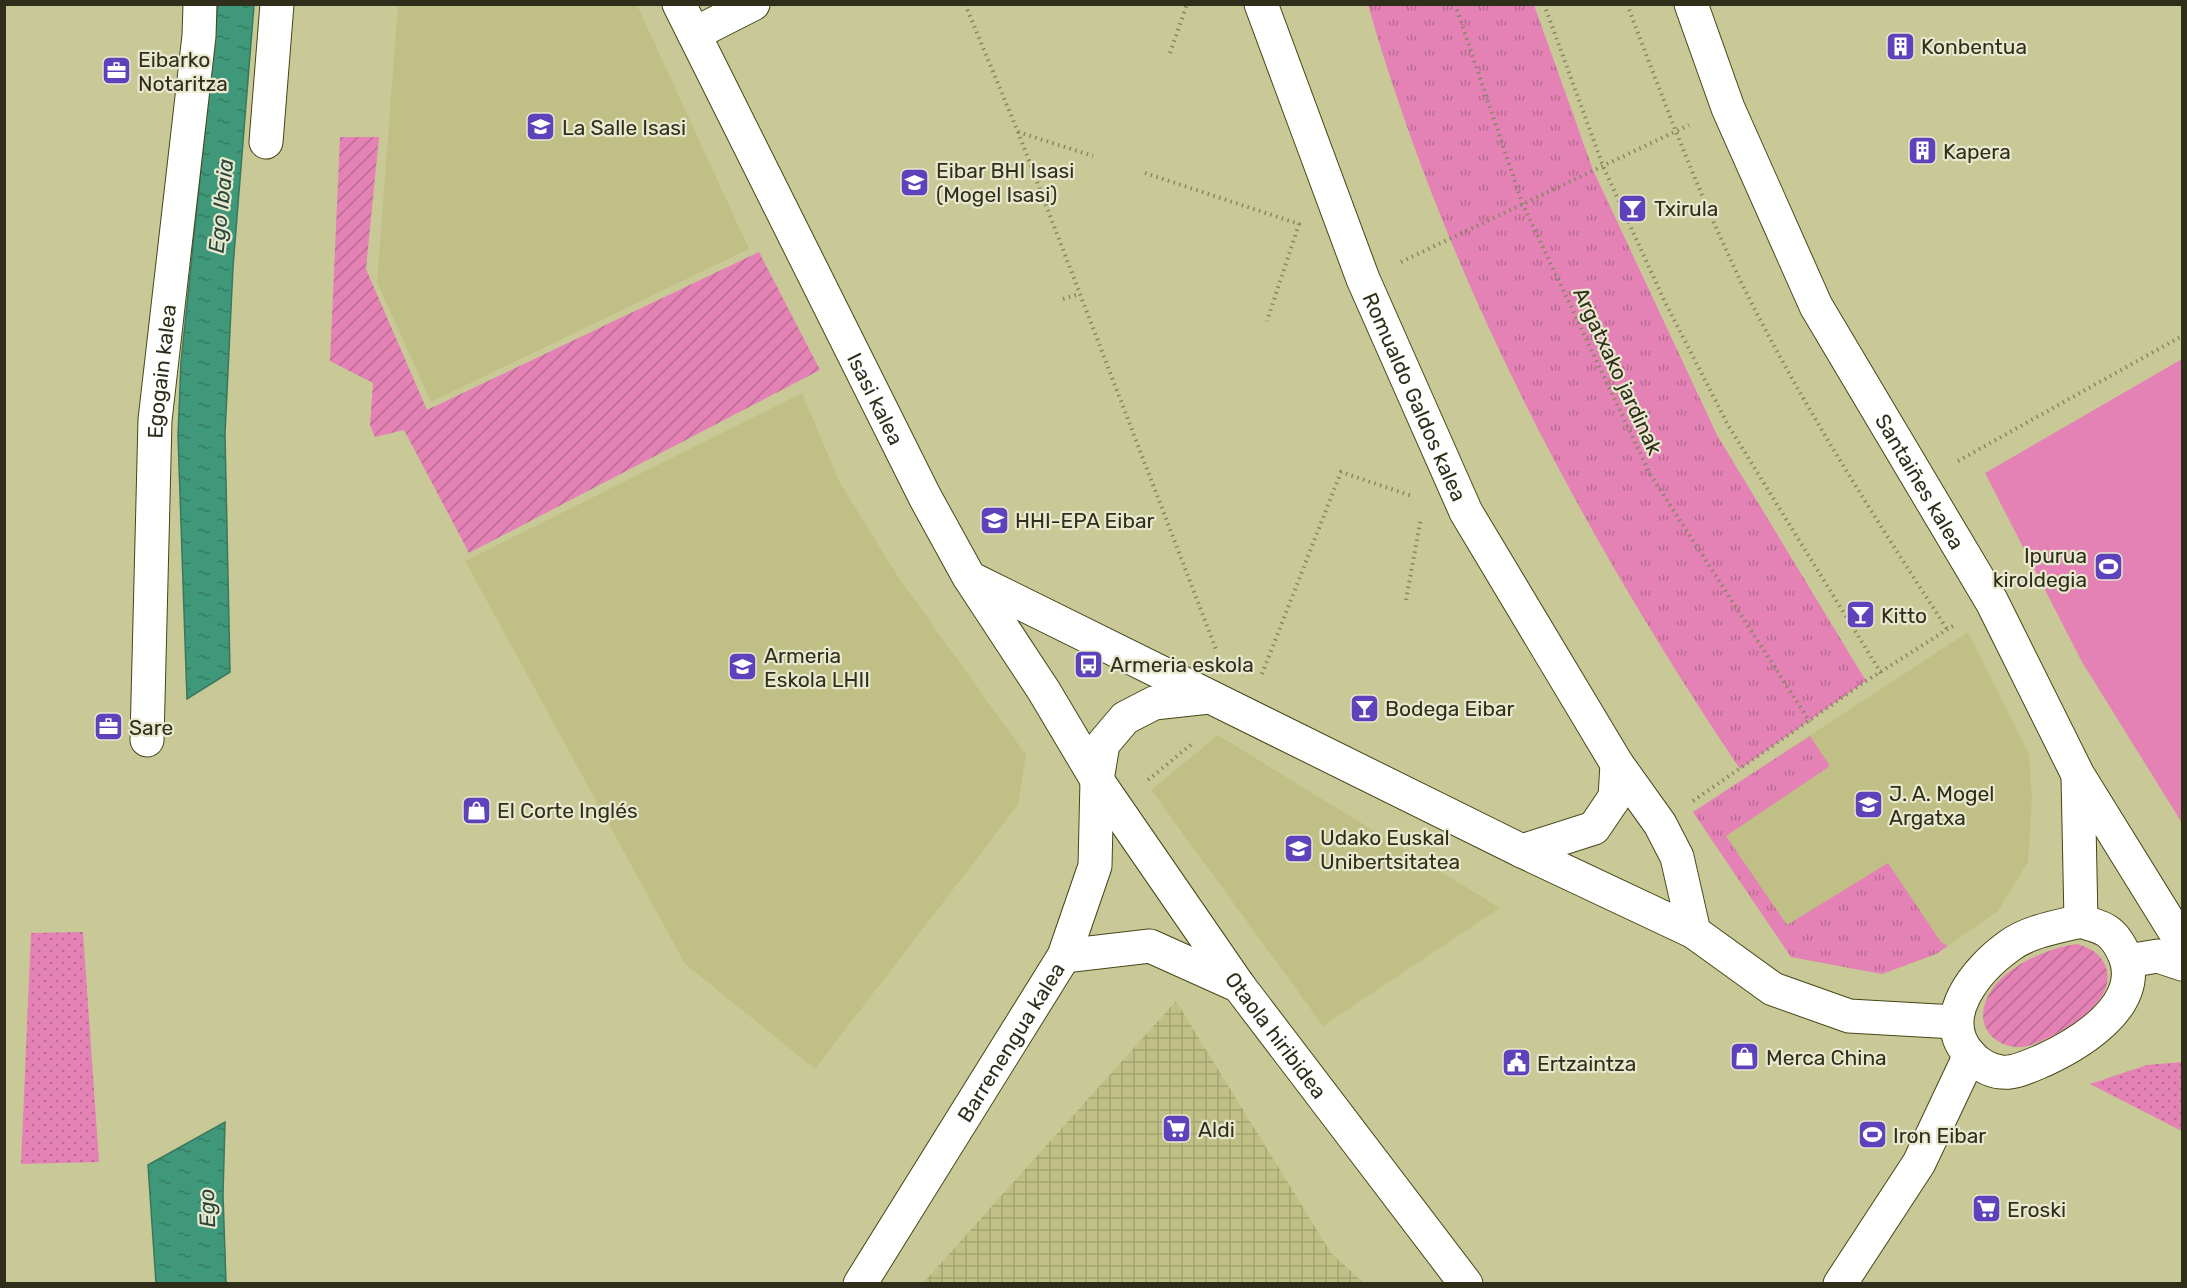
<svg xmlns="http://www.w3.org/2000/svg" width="2187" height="1288" viewBox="0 0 2187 1288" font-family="Rubik,sans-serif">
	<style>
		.built { fill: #c0c086 }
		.industrial { fill: url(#industrial-grid) }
		.grass { fill: url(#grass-dots) }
		.park { fill: url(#park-tufts) }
		.garden { fill: url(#garden-furrows) }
		.pitch { fill: #e482b6 }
		.water { fill: url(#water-ripples); stroke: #3a785d; stroke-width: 1.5 }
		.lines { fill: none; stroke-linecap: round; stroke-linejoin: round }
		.minor-casing { stroke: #474617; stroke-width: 35 }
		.path { stroke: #878762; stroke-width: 4; stroke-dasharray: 1.5 4.5; stroke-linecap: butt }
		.minor { stroke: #fff; stroke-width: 33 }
		.labels { text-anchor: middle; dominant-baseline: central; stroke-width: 4.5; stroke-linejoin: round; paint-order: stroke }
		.poi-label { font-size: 21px; fill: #2e2e1a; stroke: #e8e8cf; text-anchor: start }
		.street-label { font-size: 21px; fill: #2e2e1a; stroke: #e8e8cf }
		.water-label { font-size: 22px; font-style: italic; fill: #2a463b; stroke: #e8e8cf }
	</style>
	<defs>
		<pattern id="industrial-grid" width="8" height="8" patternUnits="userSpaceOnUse" patternTransform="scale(1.5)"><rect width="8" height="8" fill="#c0c086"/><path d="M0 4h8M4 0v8" fill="none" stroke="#a5a573"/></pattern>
		<pattern id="grass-dots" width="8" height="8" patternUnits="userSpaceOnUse" patternTransform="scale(1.5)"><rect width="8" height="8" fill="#e482b6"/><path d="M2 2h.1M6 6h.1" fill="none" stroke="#b96b93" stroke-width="1.8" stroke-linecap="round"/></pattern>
		<pattern id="park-tufts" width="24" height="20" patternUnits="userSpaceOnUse" patternTransform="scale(1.5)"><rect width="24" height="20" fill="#e482b6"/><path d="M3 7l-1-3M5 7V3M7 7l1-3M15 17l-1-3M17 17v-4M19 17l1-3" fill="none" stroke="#b96b93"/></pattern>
		<pattern id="garden-furrows" width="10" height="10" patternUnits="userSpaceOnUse" patternTransform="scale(1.5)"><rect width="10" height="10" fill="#e482b6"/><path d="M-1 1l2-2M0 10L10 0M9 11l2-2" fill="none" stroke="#b96b93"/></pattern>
		<pattern id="water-ripples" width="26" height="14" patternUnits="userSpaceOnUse" patternTransform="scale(1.5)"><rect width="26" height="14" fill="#3f987a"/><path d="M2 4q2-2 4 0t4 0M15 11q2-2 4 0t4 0" fill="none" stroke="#357c63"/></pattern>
	</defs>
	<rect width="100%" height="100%" fill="#c9c997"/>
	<g class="built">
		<polygon points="398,5 637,5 749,249 431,402 377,282"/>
		<polygon points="802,393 840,483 899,578 1026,755 1018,805 815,1069 685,964 465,561"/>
		<polygon points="1968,632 2029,754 2032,798 2028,862 1998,911 1936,954 1882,974 1791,957 1693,812"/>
		<polygon points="1218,735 1500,908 1323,1026 1151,790"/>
	</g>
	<polygon class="industrial" points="1176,1001 1331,1253 1364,1283 923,1283"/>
	<g class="grass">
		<polygon points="83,932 99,1162 21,1164 31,933"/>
		<polygon points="2182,1062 2182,1131 2090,1084 2147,1065"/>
	</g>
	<g class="park">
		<path d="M1368,5H1534L1593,170L1717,435L1866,681L1740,769C1581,532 1447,280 1368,5Z"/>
		<polygon points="1810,736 1830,766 1726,836 1787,925 1888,863 1941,942 1948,946 1936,954 1882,974 1791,957 1693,812"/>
	</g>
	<g class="garden">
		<polygon points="340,137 379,137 366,269 427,410 759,252 820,370 469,553 404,430 375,437 370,425 373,383 330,361"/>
		<path d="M2077,944C2090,948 2100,953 2105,965C2121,1002 2059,1035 2031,1045C2005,1054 1975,1033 1985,1004C1995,970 2046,948 2077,944Z"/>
	</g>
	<polygon class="pitch" points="2182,359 2182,823 2082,662 1985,473"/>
	<g class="water">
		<polygon points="218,5 254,5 233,267 225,434 230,672 187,699 178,436 181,362"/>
		<polygon points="225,1122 223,1195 226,1283 156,1283 148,1165"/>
	</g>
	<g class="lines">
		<defs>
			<g id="minor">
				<path id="s1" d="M679,4L925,497L969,577L1044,691L1097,780L1239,986L1466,1284"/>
				<path id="s2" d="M1261,4L1363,279L1466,512L1617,764L1660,824L1677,857L1694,932"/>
				<path id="s3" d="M1691,4L1728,108L1816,306L1992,602L2078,775L2182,943"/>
				<polyline points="694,34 753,4"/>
				<polyline points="266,142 277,4"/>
				<polyline points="970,578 1522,851 1694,932 1773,989 1849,1016 1955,1022"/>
				<path id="s4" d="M147,740L155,420L199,36L200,4"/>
				<polyline points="2078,776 2081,921"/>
				<polyline points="1522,851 1594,828 1615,797 1617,764"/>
				<path d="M2081,921C2089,924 2100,926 2107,931C2115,936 2121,947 2125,956C2144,1004 2081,1043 2044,1060C2032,1065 2014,1074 2001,1072C1989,1071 1977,1063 1970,1055C1935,1018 1977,969 2009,946C2029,931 2057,927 2081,921Z"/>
				<polyline points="1064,956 1150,946 1239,986"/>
				<polyline points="2127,961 2158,956 2182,964"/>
				<path id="s5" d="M860,1284L1064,956L1095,866L1097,780L1103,744L1125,718L1154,703L1209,697"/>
				<polyline points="1840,1284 1919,1163 1970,1055"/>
			</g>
		</defs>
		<use href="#minor" class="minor-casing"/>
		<g class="path">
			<polyline points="965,4 1018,132 1217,652"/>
			<polyline points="1455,4 1523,205 1650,474 1810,722"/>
			<polyline points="1544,4 1603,166 1664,300 1728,425 1881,673"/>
			<path d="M1627,4C1663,99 1699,195 1743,286C1802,405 1875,518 1947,629"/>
			<polyline points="1170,53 1187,4"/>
			<polyline points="1018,132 1093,156"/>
			<polyline points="1145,173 1299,224 1267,321"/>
			<polyline points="1401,262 1689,125"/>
			<polyline points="1063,299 1079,294"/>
			<polyline points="1958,461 2182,336"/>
			<polyline points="1406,600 1421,518"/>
			<polyline points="1262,674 1341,472 1412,496"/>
			<polyline points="1148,780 1193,743"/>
			<polyline points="1693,801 1866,681 1956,624"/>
		</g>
		<use href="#minor" class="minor"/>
	</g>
	<defs>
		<symbol id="building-square" viewBox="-11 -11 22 22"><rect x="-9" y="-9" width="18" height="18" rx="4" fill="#5d42bb" stroke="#e8e8cf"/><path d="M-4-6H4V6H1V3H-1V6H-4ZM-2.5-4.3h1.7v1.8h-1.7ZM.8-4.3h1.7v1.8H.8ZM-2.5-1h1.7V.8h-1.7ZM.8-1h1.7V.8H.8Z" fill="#fff"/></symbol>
		<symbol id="office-square" viewBox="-11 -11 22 22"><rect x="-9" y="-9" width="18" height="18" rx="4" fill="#5d42bb" stroke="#e8e8cf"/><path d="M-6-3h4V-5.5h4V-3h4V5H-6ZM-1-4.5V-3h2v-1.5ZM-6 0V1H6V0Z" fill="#fff"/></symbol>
		<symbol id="school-square" viewBox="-11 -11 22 22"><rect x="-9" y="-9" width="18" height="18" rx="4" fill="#5d42bb" stroke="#e8e8cf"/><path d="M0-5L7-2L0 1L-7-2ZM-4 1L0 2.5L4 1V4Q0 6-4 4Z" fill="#fff"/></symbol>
		<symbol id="bar-square" viewBox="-11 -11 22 22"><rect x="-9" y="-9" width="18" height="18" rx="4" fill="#5d42bb" stroke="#e8e8cf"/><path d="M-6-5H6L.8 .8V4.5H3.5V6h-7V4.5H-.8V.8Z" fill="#fff"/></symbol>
		<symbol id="stadium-square" viewBox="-11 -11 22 22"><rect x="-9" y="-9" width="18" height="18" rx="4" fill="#5d42bb" stroke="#e8e8cf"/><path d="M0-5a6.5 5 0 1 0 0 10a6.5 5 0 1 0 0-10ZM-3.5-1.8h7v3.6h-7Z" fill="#fff"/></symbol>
		<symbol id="bus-square" viewBox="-11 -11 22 22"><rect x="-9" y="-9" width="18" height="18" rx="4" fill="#5d42bb" stroke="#e8e8cf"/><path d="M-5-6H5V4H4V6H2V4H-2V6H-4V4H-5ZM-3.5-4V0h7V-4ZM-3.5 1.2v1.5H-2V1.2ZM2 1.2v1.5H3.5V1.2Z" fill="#fff"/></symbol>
		<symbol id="shop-square" viewBox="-11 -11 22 22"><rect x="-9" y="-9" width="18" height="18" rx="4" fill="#5d42bb" stroke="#e8e8cf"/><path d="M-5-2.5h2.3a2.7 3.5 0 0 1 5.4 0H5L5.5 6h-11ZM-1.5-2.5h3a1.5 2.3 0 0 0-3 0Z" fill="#fff"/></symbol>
		<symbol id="university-square" viewBox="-11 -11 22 22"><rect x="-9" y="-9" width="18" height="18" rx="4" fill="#5d42bb" stroke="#e8e8cf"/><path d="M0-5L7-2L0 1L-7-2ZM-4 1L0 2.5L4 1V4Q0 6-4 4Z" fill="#fff"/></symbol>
		<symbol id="civic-square" viewBox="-11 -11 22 22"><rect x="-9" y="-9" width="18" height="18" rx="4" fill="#5d42bb" stroke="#e8e8cf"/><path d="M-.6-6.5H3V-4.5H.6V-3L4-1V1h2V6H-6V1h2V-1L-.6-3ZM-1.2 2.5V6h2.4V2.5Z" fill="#fff"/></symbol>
		<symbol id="supermarket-square" viewBox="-11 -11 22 22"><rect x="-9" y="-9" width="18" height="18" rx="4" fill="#5d42bb" stroke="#e8e8cf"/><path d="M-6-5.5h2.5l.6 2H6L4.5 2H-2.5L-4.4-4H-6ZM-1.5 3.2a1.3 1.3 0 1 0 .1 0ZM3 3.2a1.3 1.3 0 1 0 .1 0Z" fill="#fff"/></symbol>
	</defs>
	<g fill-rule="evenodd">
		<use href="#building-square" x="1884" y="30" width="33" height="33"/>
		<use href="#office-square" x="100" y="54" width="33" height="33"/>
		<use href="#school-square" x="524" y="110" width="33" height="33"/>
		<use href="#building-square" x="1906" y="134" width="33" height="33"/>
		<use href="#school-square" x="898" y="166" width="33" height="33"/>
		<use href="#bar-square" x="1616" y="192" width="33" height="33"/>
		<use href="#school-square" x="978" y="504" width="33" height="33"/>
		<use href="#stadium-square" x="2092" y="550" width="33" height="33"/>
		<use href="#bar-square" x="1844" y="598" width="33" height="33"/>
		<use href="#bus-square" x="1072" y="648" width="33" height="33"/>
		<use href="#school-square" x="726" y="650" width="33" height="33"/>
		<use href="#bar-square" x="1348" y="692" width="33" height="33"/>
		<use href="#office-square" x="92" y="710" width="33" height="33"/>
		<use href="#school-square" x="1852" y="788" width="33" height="33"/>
		<use href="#shop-square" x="460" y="794" width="33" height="33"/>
		<use href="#university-square" x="1282" y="832" width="33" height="33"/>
		<use href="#shop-square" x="1728" y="1040" width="33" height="33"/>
		<use href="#civic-square" x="1500" y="1046" width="33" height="33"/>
		<use href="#supermarket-square" x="1160" y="1112" width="33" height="33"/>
		<use href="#stadium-square" x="1856" y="1118" width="33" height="33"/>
		<use href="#supermarket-square" x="1970" y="1192" width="33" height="33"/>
	</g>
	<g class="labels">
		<g class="poi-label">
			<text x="1921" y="46">Konbentua</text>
			<text x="138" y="59">Eibarko<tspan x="138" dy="24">Notaritza</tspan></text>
			<text x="562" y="127">La Salle Isasi</text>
			<text x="1943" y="151">Kapera</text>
			<text x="936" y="170">Eibar BHI Isasi<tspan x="936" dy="24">(Mogel Isasi)</tspan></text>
			<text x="1654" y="208">Txirula</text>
			<text x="1015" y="520">HHI-EPA Eibar</text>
			<text x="2087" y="555" text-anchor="end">Ipurua<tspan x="2087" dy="24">kiroldegia</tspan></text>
			<text x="1881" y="615">Kitto</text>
			<text x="764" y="655">Armeria<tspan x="764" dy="24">Eskola LHII</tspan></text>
			<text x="1110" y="664">Armeria eskola</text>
			<text x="1385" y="708">Bodega Eibar</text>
			<text x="129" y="727">Sare</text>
			<text x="1889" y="793">J. A. Mogel<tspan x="1889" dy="24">Argatxa</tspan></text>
			<text x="497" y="810">El Corte Inglés</text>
			<text x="1320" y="837">Udako Euskal<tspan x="1320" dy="24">Unibertsitatea</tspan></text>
			<text x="1766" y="1057">Merca China</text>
			<text x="1537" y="1063">Ertzaintza</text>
			<text x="1198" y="1129">Aldi</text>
			<text x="1893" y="1135">Iron Eibar</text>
			<text x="2007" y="1209">Eroski</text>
		</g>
		<g class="street-label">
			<text stroke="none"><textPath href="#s4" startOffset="369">Egogain kalea</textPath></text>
			<text transform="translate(1618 371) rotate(65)">Argatxako jardinak</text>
			<text stroke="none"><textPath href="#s2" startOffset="422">Romualdo Galdos kalea</textPath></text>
			<text stroke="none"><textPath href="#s1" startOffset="441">Isasi kalea</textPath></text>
			<text stroke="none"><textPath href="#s3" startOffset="531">Santaiñes kalea</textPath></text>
			<text stroke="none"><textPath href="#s1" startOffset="1194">Otaola hiribidea</textPath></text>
			<text stroke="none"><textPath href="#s5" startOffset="285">Barrenengua kalea</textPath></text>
		</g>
		<g class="water-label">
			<text transform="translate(221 206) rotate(-84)">Ego Ibaia</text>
			<text transform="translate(207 1208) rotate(-92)">Ego</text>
		</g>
	</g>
	<rect width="2187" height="1288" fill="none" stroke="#2e2e1a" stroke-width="12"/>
</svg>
